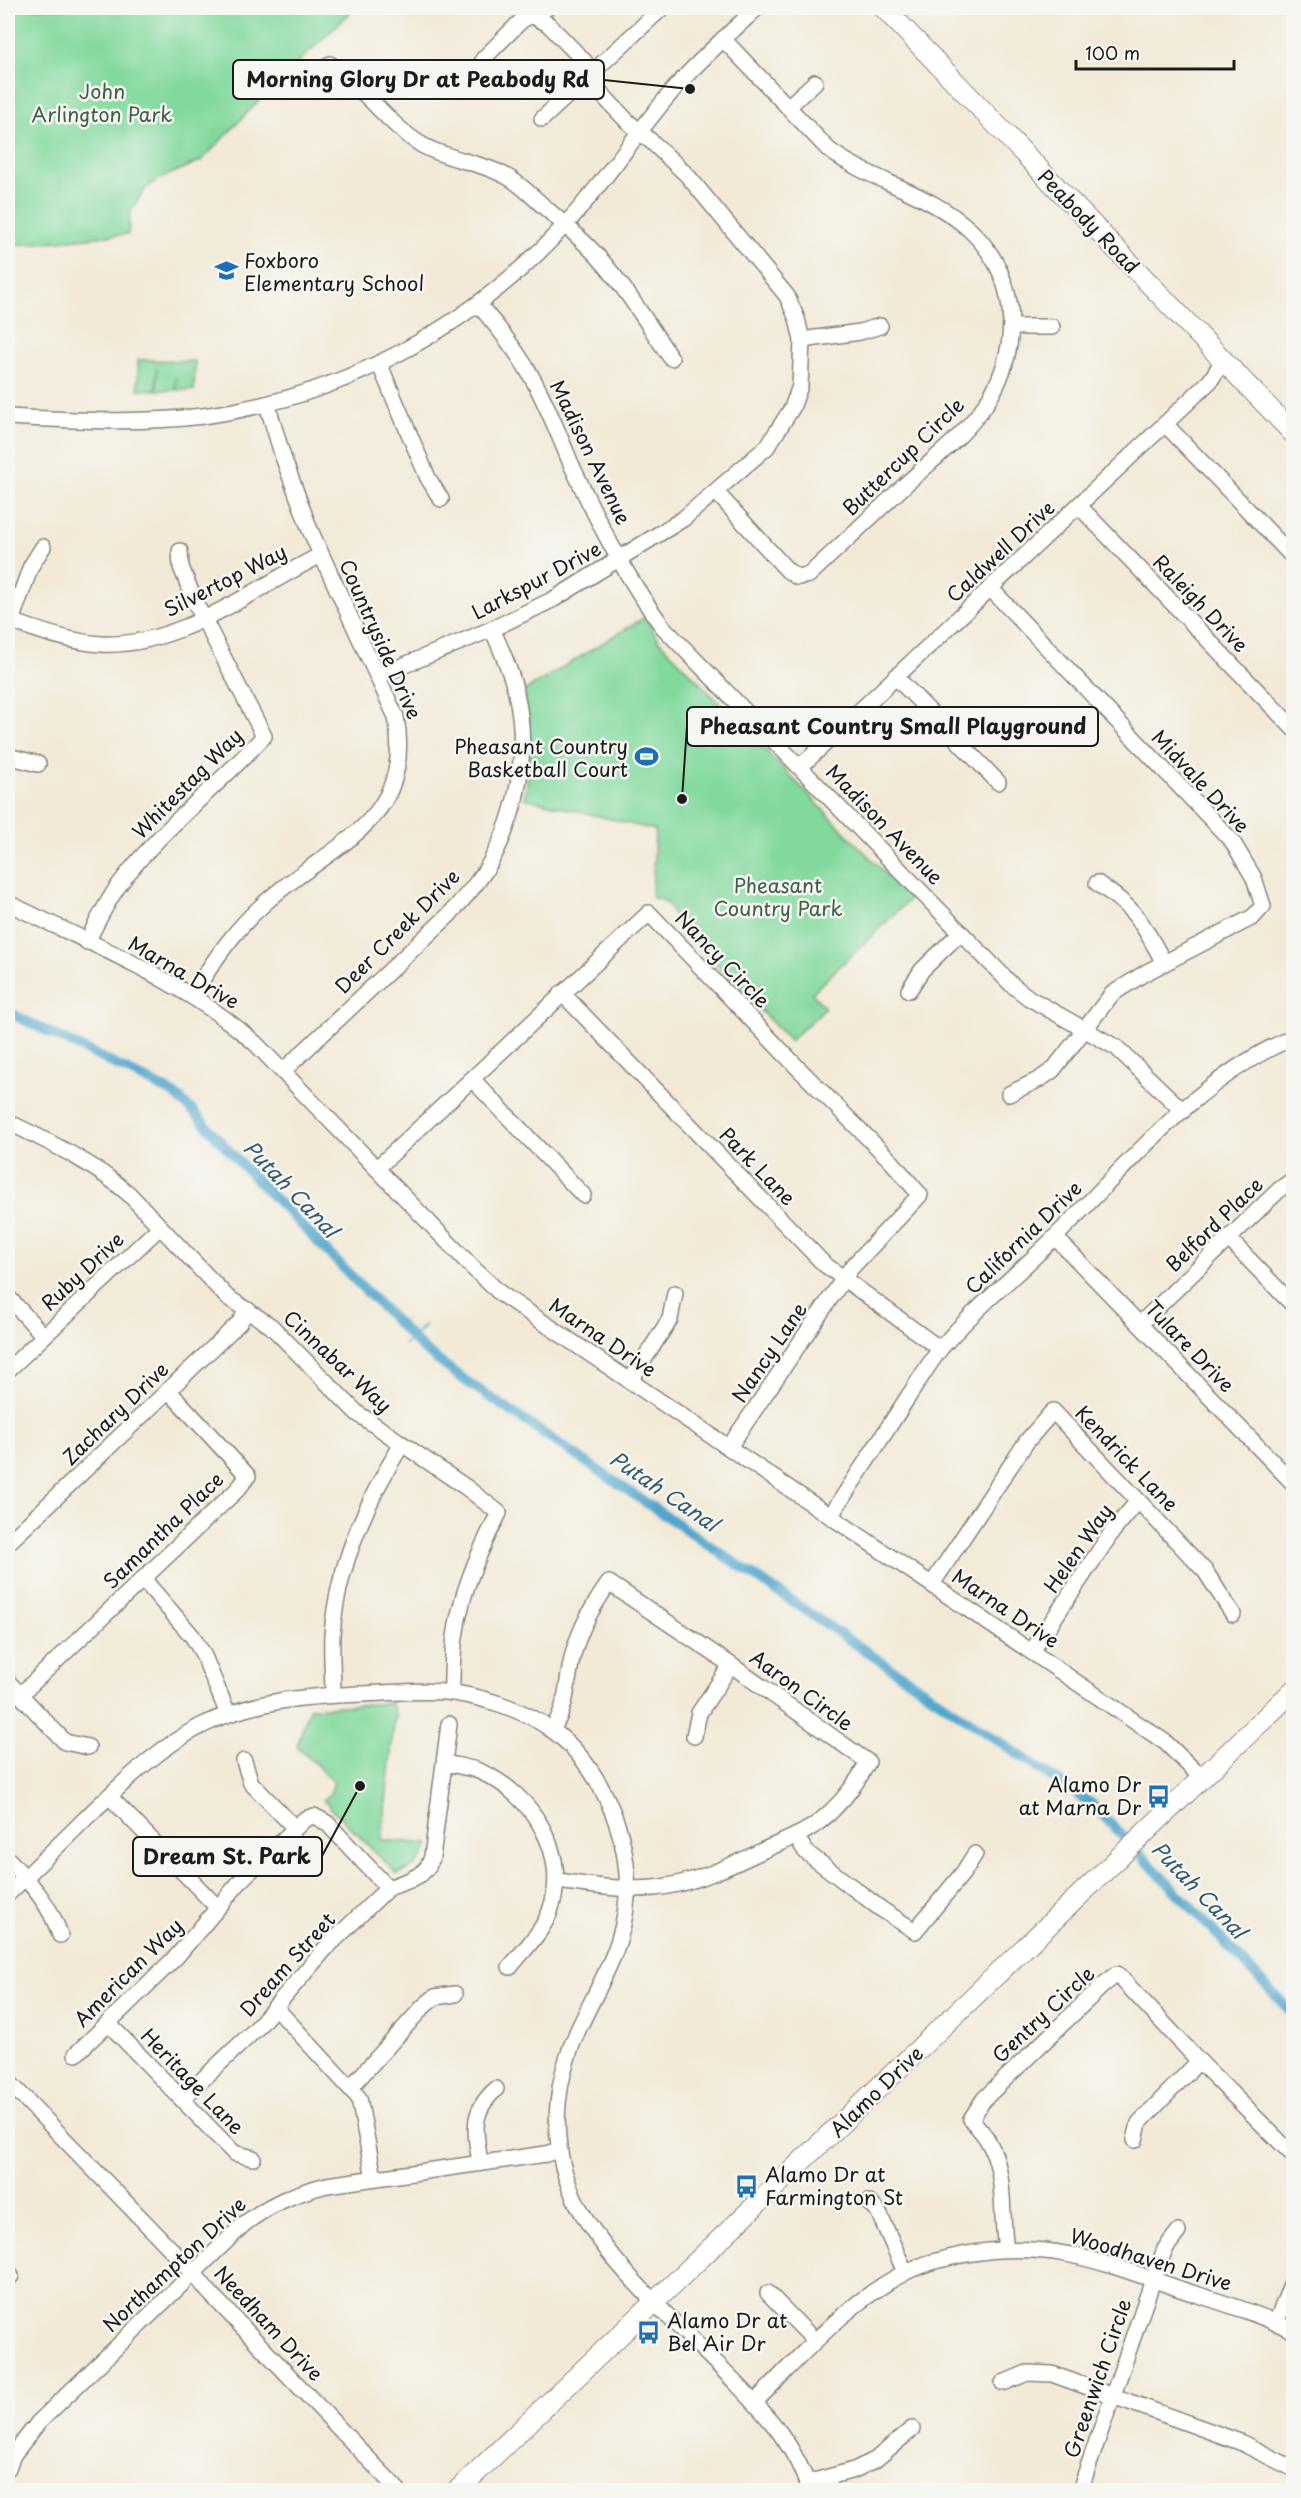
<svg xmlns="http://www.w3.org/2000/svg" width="1301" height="2498" viewBox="0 0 1301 2498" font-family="'Playpen Sans',sans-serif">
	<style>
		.green { fill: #82d99d; stroke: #4f7a5c; stroke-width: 1.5 }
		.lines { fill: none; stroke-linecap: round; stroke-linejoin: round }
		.stream { stroke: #50a6cd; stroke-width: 3 }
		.canal { stroke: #50a6cd; stroke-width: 10 }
		.minor-casing { stroke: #87837a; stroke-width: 18 }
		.major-casing { stroke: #87837a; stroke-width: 22 }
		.minor { stroke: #fff; stroke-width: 15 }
		.major { stroke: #fff; stroke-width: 20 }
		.labels { text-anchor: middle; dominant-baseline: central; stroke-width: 5; stroke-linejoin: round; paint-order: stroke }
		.park-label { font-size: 20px; fill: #405e49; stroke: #f6f6f2 }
		.street-label { font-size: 20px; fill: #1c1c1c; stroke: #f6f6f2 }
		.poi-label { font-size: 20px; fill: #1c1c1c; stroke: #f6f6f2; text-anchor: start }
		.water-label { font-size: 21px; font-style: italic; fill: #335a6c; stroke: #f6f6f2 }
		.leader { fill: none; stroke: #1c1c1c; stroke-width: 2 }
		.callout-dot { fill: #1c1c1c; stroke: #f6f6f2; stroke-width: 2 }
		.callout { fill: #f6f6f2; stroke: #1c1c1c; stroke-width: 2 }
		.callout-label { font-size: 21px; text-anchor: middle; font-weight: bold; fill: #1c1c1c }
	</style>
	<rect width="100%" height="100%" fill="#f6f6f2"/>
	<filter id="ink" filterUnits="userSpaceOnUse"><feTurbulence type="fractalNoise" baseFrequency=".0167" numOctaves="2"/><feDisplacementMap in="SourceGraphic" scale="12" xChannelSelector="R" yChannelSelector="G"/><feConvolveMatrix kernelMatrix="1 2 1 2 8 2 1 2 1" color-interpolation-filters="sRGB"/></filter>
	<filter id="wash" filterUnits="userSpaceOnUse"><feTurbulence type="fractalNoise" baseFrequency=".008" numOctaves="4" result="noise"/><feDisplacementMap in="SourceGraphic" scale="24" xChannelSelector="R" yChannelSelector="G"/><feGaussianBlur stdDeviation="1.35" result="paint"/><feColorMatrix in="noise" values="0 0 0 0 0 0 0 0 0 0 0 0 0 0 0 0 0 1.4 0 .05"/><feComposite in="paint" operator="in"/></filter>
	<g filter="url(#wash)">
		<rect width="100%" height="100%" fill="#f2ead7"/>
		<g class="green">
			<polygon points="8,8 355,8 269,90 202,160 157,180 145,189 131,210 128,234 8,246"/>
			<polygon points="138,360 195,361 194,390 176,390 176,378 175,390 157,390 157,368 156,390 138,389"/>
			<path d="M645,617L659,641L910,899L812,993L825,1008L790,1041L675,922C672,908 667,898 652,898L655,830L524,798C532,762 531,727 524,691Z"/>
			<path d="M391,1703L395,1713L382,1840L429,1844C422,1861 415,1869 397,1874L323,1800L330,1794L334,1782L297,1746L309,1708Z"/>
		</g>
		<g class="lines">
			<polyline class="stream" points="405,1344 424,1326"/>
			<polyline class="canal" points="8,1012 173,1093 194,1112 242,1165 423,1349 460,1377 1092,1804 1294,2015"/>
		</g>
	</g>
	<g filter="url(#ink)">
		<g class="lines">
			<defs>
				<g id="minor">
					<polyline points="483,59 522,20 547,8"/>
					<path d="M330,64C364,87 387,124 422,145C450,161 484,162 511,179C525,188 537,201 549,211C571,230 594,250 611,272C633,299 651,329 671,358"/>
					<polyline points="788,107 815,82"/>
					<polyline points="542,119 662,8"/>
					<path d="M478,304C497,326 516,349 530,374C547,403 559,436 572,466C598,522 626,578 663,627L1011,984L1029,998L1117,1048L1183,1111"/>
					<polyline points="1013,327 1052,327"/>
					<polyline points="802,340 860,332 880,326"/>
					<polyline points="379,363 428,478 441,499"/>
					<path d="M8,417C72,420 138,424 203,416C342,397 470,329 565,225C607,180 640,126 682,80C705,55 732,31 757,8"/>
					<polyline points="1165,424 1294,558"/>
					<path d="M716,492L787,570L797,577L809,575C841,545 873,515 905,485C930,462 960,439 980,412C1022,357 1023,281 971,231C931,193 873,182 829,150L723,39"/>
					<polyline points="1079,506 1294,729"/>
					<polyline points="991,589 1232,841 1254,878 1263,906 1253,917 1145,973 1112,994 1053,1070 1040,1079 1009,1094"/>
					<path d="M8,620C37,630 70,642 101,644C179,648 254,588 321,555"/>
					<polyline points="11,621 31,566 43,547"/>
					<polyline points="378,676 492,629 554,599 683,519 767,447 792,408 800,386 802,340 797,319 787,296 687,175 652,142 627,121 596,88 592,73 584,61 548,24 518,8"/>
					<polyline points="896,677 998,782"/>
					<polyline points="8,756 38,764"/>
					<polyline points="800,767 1165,424 1210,381 1223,361"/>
					<path d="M1097,883C1137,910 1142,922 1164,963"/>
					<path d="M8,903C91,944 185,981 255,1043L475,1270L501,1294L1165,1742L1203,1779"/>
					<path d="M87,942C97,922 106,903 119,885C160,829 218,787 264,736L196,604L181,567L180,551"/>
					<polyline points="909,990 922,970 961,932"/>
					<polyline points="562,993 824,1264 940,1349"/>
					<path d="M192,996C213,961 235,929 266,902C331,843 415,824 396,717L310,530L283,457L267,404"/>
					<path d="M283,1071L449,915C464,898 480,881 491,861C519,810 529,750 516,693C511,671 501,649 492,629"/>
					<polyline points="472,1079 583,1195"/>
					<path d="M8,1122C51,1143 92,1162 129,1194L227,1297L271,1326L357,1413L467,1488L499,1513C467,1575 450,1622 452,1693"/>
					<polyline points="377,1168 649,913 797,1067 892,1162 920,1195 851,1268 729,1447"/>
					<polyline points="1055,1237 1294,1484"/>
					<polyline points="1229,1239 1294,1306"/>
					<polyline points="8,1297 44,1336"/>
					<polyline points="1140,1324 1280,1189 1294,1179"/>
					<polyline points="8,1370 160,1227"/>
					<polyline points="630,1381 670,1319 675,1293"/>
					<path d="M831,1515C857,1476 882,1437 908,1397C919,1381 929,1363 941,1348C975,1308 1018,1274 1055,1237C1128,1165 1197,1078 1294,1037"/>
					<polyline points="8,1543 239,1323 248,1310"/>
					<polyline points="143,1579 193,1637 203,1654 228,1714"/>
					<polyline points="932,1584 1027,1441 1053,1411 1205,1571 1233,1614"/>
					<polyline points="1032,1651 1112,1532 1138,1501"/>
					<polyline points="8,1682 65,1742 88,1747"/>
					<polyline points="20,1695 238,1489 248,1476 168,1390"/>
					<path d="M333,1695C333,1675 331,1654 332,1635C337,1566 366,1502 402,1444"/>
					<path d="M552,1730C567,1706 566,1690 571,1663C577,1633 591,1608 609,1583L731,1665L868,1762C856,1785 839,1806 819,1822C804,1834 784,1841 766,1849C730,1866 694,1884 654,1888C622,1891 589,1885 558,1881"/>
					<polyline points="694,1736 699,1713 731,1665"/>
					<polyline points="244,1761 251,1783 295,1828"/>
					<path d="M445,1763C456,1766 470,1767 481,1772C532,1794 571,1855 550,1911C543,1931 524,1950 510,1967"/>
					<polyline points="109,1796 217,1907"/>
					<polyline points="796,1836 806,1852 815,1859 881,1909 915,1931 963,1873 975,1854"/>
					<path d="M8,1859C30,1883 50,1903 60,1935"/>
					<path d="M8,1894C35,1868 62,1842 89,1815C124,1782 158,1748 201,1726C253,1700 306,1696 363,1694C392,1693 424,1689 454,1693C486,1698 525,1710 552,1730C596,1762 623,1821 627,1874C631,1937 603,1976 578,2030C557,2076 550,2128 566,2177C591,2255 682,2326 738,2385C768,2416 797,2448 809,2490"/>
					<polyline points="276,2008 359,2098 374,2178"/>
					<polyline points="108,2023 234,2153 253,2158"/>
					<polyline points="76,2054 177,1956 244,1877 305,1819 314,1816 327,1823 388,1888"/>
					<polyline points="8,2081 193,2272 208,2291 398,2490"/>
					<polyline points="351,2087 423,2007 435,1997 455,1994"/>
					<polyline points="182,2099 256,2029 325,1949 388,1888 410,1880 421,1874 428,1867 432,1857 449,1724"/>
					<polyline points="1135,2140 1139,2123 1199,2061"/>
					<path d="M480,2162C475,2132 470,2112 496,2089"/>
					<polyline points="868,2202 878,2211 905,2272"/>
					<path d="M1006,2248C1000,2214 1007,2173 988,2141C984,2133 976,2126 971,2119L984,2099L1103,1985L1117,1974L1199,2061L1294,2156"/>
					<polyline points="8,2272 11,2276"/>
					<polyline points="768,2293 815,2341"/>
					<polyline points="1276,2323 1294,2277"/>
					<polyline points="1003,2383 1027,2373 1052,2374 1240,2442 1294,2469"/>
					<path d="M755,2402C801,2356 847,2302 906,2272C924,2263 946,2258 967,2254C1050,2239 1105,2263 1183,2290C1220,2302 1258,2313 1294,2331"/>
					<path d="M8,2468L13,2455L38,2423L244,2224C270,2204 295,2193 327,2185L546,2154L559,2150"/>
					<polyline points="807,2483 854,2470 875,2460 912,2429"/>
					<polyline points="1080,2490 1153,2280 1165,2249 1178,2232"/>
				</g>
				<g id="major">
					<polyline points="884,8 1294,434"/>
					<polyline points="458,2490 1294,1690"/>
				</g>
			</defs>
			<use href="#minor" class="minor-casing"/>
			<use href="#major" class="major-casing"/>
			<use href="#minor" class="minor"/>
			<use href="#major" class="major"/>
		</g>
	</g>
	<defs>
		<symbol id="school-bare" viewBox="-9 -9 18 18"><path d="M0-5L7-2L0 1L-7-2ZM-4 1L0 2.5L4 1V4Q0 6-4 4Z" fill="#1f6fb2" stroke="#f6f6f2" stroke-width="2.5" paint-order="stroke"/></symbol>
		<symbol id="stadium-bare" viewBox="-9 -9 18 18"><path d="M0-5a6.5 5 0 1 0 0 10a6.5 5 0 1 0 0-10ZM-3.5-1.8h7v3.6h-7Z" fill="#1f6fb2" stroke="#f6f6f2" stroke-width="2.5" paint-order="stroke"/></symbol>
		<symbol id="bus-bare" viewBox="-9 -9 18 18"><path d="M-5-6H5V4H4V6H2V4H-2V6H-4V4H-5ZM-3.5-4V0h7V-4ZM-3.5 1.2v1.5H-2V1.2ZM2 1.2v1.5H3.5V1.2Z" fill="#1f6fb2" stroke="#f6f6f2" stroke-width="2.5" paint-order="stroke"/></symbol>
	</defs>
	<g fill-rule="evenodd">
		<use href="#school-bare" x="210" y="254" width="33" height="33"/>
		<use href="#stadium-bare" x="630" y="740" width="33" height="33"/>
		<use href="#bus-bare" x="1142" y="1780" width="33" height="33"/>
		<use href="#bus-bare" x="730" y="2170" width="33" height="33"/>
		<use href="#bus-bare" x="632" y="2316" width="33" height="33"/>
	</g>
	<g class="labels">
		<g class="park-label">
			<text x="102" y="91">John<tspan x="102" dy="23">Arlington Park</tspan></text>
			<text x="778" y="885">Pheasant<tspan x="778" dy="23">Country Park</tspan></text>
		</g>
		<g class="street-label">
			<text transform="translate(1089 221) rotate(46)">Peabody Road</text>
			<text transform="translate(591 452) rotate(64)">Madison Avenue</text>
			<text transform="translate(903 456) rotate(-44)">Buttercup Circle</text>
			<text transform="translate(1000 551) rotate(-43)">Caldwell Drive</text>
			<text transform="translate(225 580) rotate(-27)">Silvertop Way</text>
			<text transform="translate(536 580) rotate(-28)">Larkspur Drive</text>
			<text transform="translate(1201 603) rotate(46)">Raleigh Drive</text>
			<text transform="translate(381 639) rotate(66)">Countryside Drive</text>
			<text transform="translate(1201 781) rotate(47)">Midvale Drive</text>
			<text transform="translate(187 783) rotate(-45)">Whitestag Way</text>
			<text transform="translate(885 824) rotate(46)">Madison Avenue</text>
			<text transform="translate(397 931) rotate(-45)">Deer Creek Drive</text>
			<text transform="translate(723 959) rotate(46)">Nancy Circle</text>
			<text transform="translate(184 972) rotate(30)">Marna Drive</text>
			<text transform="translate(758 1166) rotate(46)">Park Lane</text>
			<text transform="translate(1214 1224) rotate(-44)">Belford Place</text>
			<text transform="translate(1023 1237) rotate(-44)">California Drive</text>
			<text transform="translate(82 1271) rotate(-43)">Ruby Drive</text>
			<text transform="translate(603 1337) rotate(34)">Marna Drive</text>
			<text transform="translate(1190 1346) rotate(46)">Tulare Drive</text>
			<text transform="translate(769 1352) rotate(-56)">Nancy Lane</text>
			<text transform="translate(338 1361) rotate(43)">Cinnabar Way</text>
			<text transform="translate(115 1413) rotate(-44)">Zachary Drive</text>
			<text transform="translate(1127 1458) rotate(46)">Kendrick Lane</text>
			<text transform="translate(163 1530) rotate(-44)">Samantha Place</text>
			<text transform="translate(1078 1548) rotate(-55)">Helen Way</text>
			<text transform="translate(1006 1608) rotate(34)">Marna Drive</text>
			<text transform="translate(802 1690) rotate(36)">Aaron Circle</text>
			<text transform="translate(287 1964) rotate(-48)">Dream Street</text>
			<text transform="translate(128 1972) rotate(-45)">American Way</text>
			<text transform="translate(1043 2014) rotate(-43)">Gentry Circle</text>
			<text transform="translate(193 2081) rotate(46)">Heritage Lane</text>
			<text transform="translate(876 2091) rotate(-44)">Alamo Drive</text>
			<text transform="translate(1151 2259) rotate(17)">Woodhaven Drive</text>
			<text transform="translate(174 2264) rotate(-43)">Northampton Drive</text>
			<text transform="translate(269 2323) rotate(47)">Needham Drive</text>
			<text transform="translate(1097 2378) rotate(-71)">Greenwich Circle</text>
		</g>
		<g class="poi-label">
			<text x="244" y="260">Foxboro<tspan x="244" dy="23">Elementary School</tspan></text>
			<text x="628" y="746" text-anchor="end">Pheasant Country<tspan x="628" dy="23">Basketball Court</tspan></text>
			<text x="1141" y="1784" text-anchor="end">Alamo Dr<tspan x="1141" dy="23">at Marna Dr</tspan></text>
			<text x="765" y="2174">Alamo Dr at<tspan x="765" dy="23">Farmington St</tspan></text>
			<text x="667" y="2320">Alamo Dr at<tspan x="667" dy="23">Bel Air Dr</tspan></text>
		</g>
		<g class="water-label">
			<text transform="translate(292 1188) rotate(46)">Putah Canal</text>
			<text transform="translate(665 1490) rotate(34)">Putah Canal</text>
			<text transform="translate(1200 1889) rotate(46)">Putah Canal</text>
		</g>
	</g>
	<path class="leader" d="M690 89L604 80M682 799L687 726M360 1786L322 1856"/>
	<g class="callout-dot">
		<circle cx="690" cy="89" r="6"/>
		<circle cx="682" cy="799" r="6"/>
		<circle cx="360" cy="1786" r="6"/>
	</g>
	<g class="callout">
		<rect x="233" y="60" width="371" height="39" rx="6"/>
		<rect x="687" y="707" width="411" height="39" rx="6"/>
		<rect x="133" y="1837" width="189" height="39" rx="6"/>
	</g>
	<g class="callout-label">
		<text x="418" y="87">Morning Glory Dr at Peabody Rd</text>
		<text x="893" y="734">Pheasant Country Small Playground</text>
		<text x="227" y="1864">Dream St. Park</text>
	</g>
	<rect width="1301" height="2498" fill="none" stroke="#f6f6f2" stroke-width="30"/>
	<path d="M1076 60v9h158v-9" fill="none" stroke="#1c1c1c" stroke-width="3"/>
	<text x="1085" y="60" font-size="18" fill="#1c1c1c" stroke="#f6f6f2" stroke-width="4.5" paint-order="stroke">100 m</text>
</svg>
